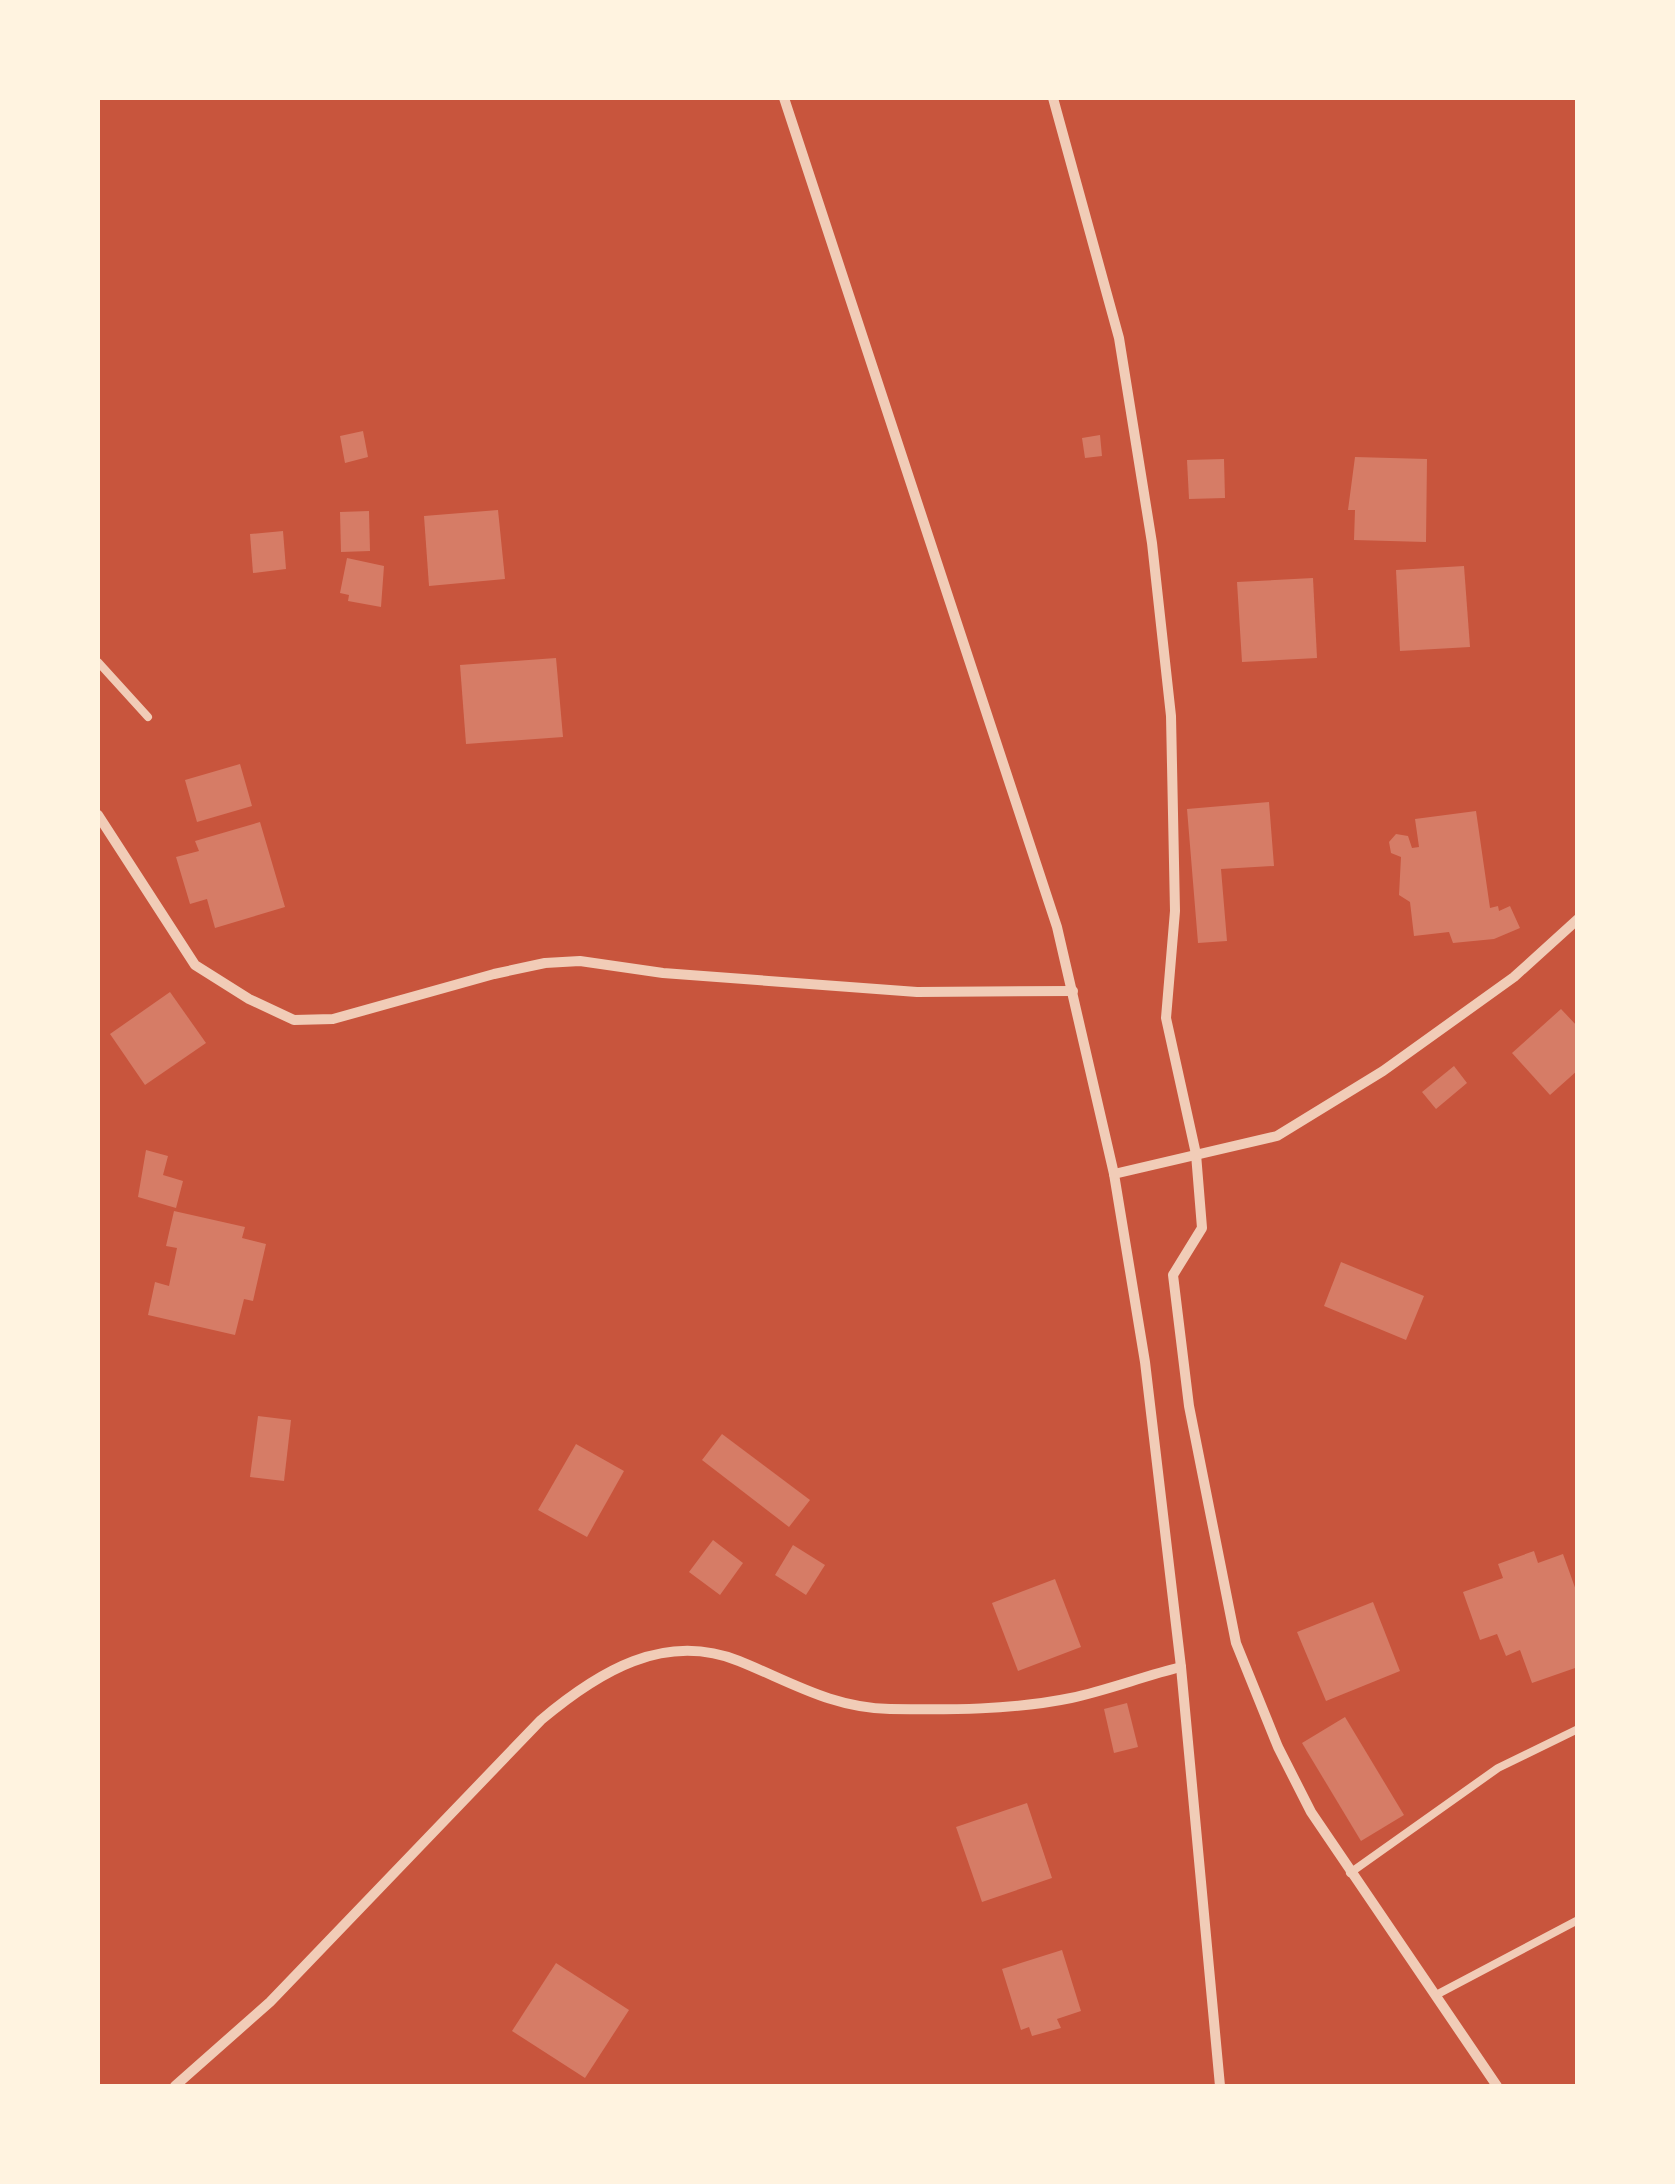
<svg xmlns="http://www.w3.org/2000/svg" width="1675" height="2184" viewBox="0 0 1675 2184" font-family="'IBM Plex Sans',sans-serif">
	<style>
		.building { fill: #d67c66 }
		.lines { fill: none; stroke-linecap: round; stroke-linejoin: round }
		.service { stroke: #f1ccb7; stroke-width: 8 }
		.minor { stroke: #f1ccb7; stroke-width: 10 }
	</style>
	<rect width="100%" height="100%" fill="#c8553d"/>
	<g class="building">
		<polygon points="363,431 368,457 345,463 340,436"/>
		<polygon points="1100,435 1102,456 1085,458 1082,438"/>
		<polygon points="1355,457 1427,459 1426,542 1354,540 1355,510 1348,510"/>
		<polygon points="1224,459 1225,498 1189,499 1187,460"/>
		<polygon points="498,510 505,579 429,586 424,516"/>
		<polygon points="369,511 370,551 341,552 340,512"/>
		<polygon points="283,531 286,569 253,573 250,534"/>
		<polygon points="347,558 384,566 381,607 348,601 349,595 340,593"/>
		<polygon points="1464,566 1470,647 1400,651 1396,570"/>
		<polygon points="1313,578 1317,658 1242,662 1237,582"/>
		<polygon points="556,658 563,737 466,744 460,665"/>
		<polygon points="240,764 252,806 197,822 185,780"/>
		<polygon points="1269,802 1274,866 1221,869 1227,941 1198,943 1187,809"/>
		<polygon points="1476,811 1490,908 1498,906 1499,911 1510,906 1520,928 1494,939 1453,943 1449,932 1414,936 1410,902 1399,895 1401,857 1391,853 1389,842 1396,834 1408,836 1412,848 1419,847 1415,819"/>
		<polygon points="260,822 285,907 215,928 207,899 190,904 176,857 199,851 195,841"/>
		<polygon points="170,992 206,1043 145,1085 110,1034"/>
		<polygon points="1561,1009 1578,1027 1578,1070 1550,1095 1512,1053"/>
		<polygon points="1454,1066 1467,1083 1436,1109 1422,1092"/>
		<polygon points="146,1150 168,1156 163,1175 183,1181 176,1208 138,1197"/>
		<polygon points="174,1211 245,1227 242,1238 266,1244 253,1301 244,1299 235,1335 148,1315 155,1282 169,1286 177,1248 166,1246"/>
		<polygon points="1341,1262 1424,1296 1406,1340 1324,1306"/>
		<polygon points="258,1416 291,1420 284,1481 250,1477"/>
		<polygon points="722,1434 810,1500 789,1527 702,1460"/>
		<polygon points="576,1444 624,1471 587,1537 538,1510"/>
		<polygon points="713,1540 743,1563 720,1595 689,1572"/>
		<polygon points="793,1545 825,1565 806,1595 775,1575"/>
		<polygon points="1534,1551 1538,1563 1563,1554 1578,1596 1578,1667 1532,1683 1520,1650 1506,1656 1497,1634 1480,1640 1463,1592 1503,1578 1498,1564"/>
		<polygon points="1055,1579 1081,1647 1018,1671 992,1603"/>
		<polygon points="1373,1602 1400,1671 1326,1701 1297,1632"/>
		<polygon points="1127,1703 1138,1747 1114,1753 1104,1709"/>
		<polygon points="1345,1717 1404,1815 1361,1841 1302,1743"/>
		<polygon points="1027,1803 1052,1878 982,1902 956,1827"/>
		<polygon points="1062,1950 1081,2011 1057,2019 1061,2028 1032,2036 1029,2027 1021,2030 1002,1969"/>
		<polygon points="556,1963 629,2010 585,2078 512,2031"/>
	</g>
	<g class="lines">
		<g class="service">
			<polyline points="98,662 148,717"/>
			<polyline points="1350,1873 1498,1768 1578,1729"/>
			<polyline points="1436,1995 1578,1920"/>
		</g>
		<g class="minor">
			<polyline points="784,98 1057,927 1114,1174 1145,1362 1181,1667 1220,2086"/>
			<polyline points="1053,98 1119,338 1152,543 1171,716 1175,911 1166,1018 1196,1154 1202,1228 1173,1275 1189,1406 1236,1643 1278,1747 1311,1812 1497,2086"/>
			<polyline points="98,815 195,965 249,999 294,1020 333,1019 494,974 545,963 580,961 663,973 917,992 1073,991"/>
			<polyline points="1114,1174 1277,1136 1383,1071 1514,977 1578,919"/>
			<path d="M175,2086L270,2002L541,1720C598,1672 664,1631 739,1661C791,1682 832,1708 890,1709C949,1710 1013,1710 1071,1698C1108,1690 1144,1676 1181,1667"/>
		</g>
	</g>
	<rect width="1675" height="2184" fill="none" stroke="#fff3e0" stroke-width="200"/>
</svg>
